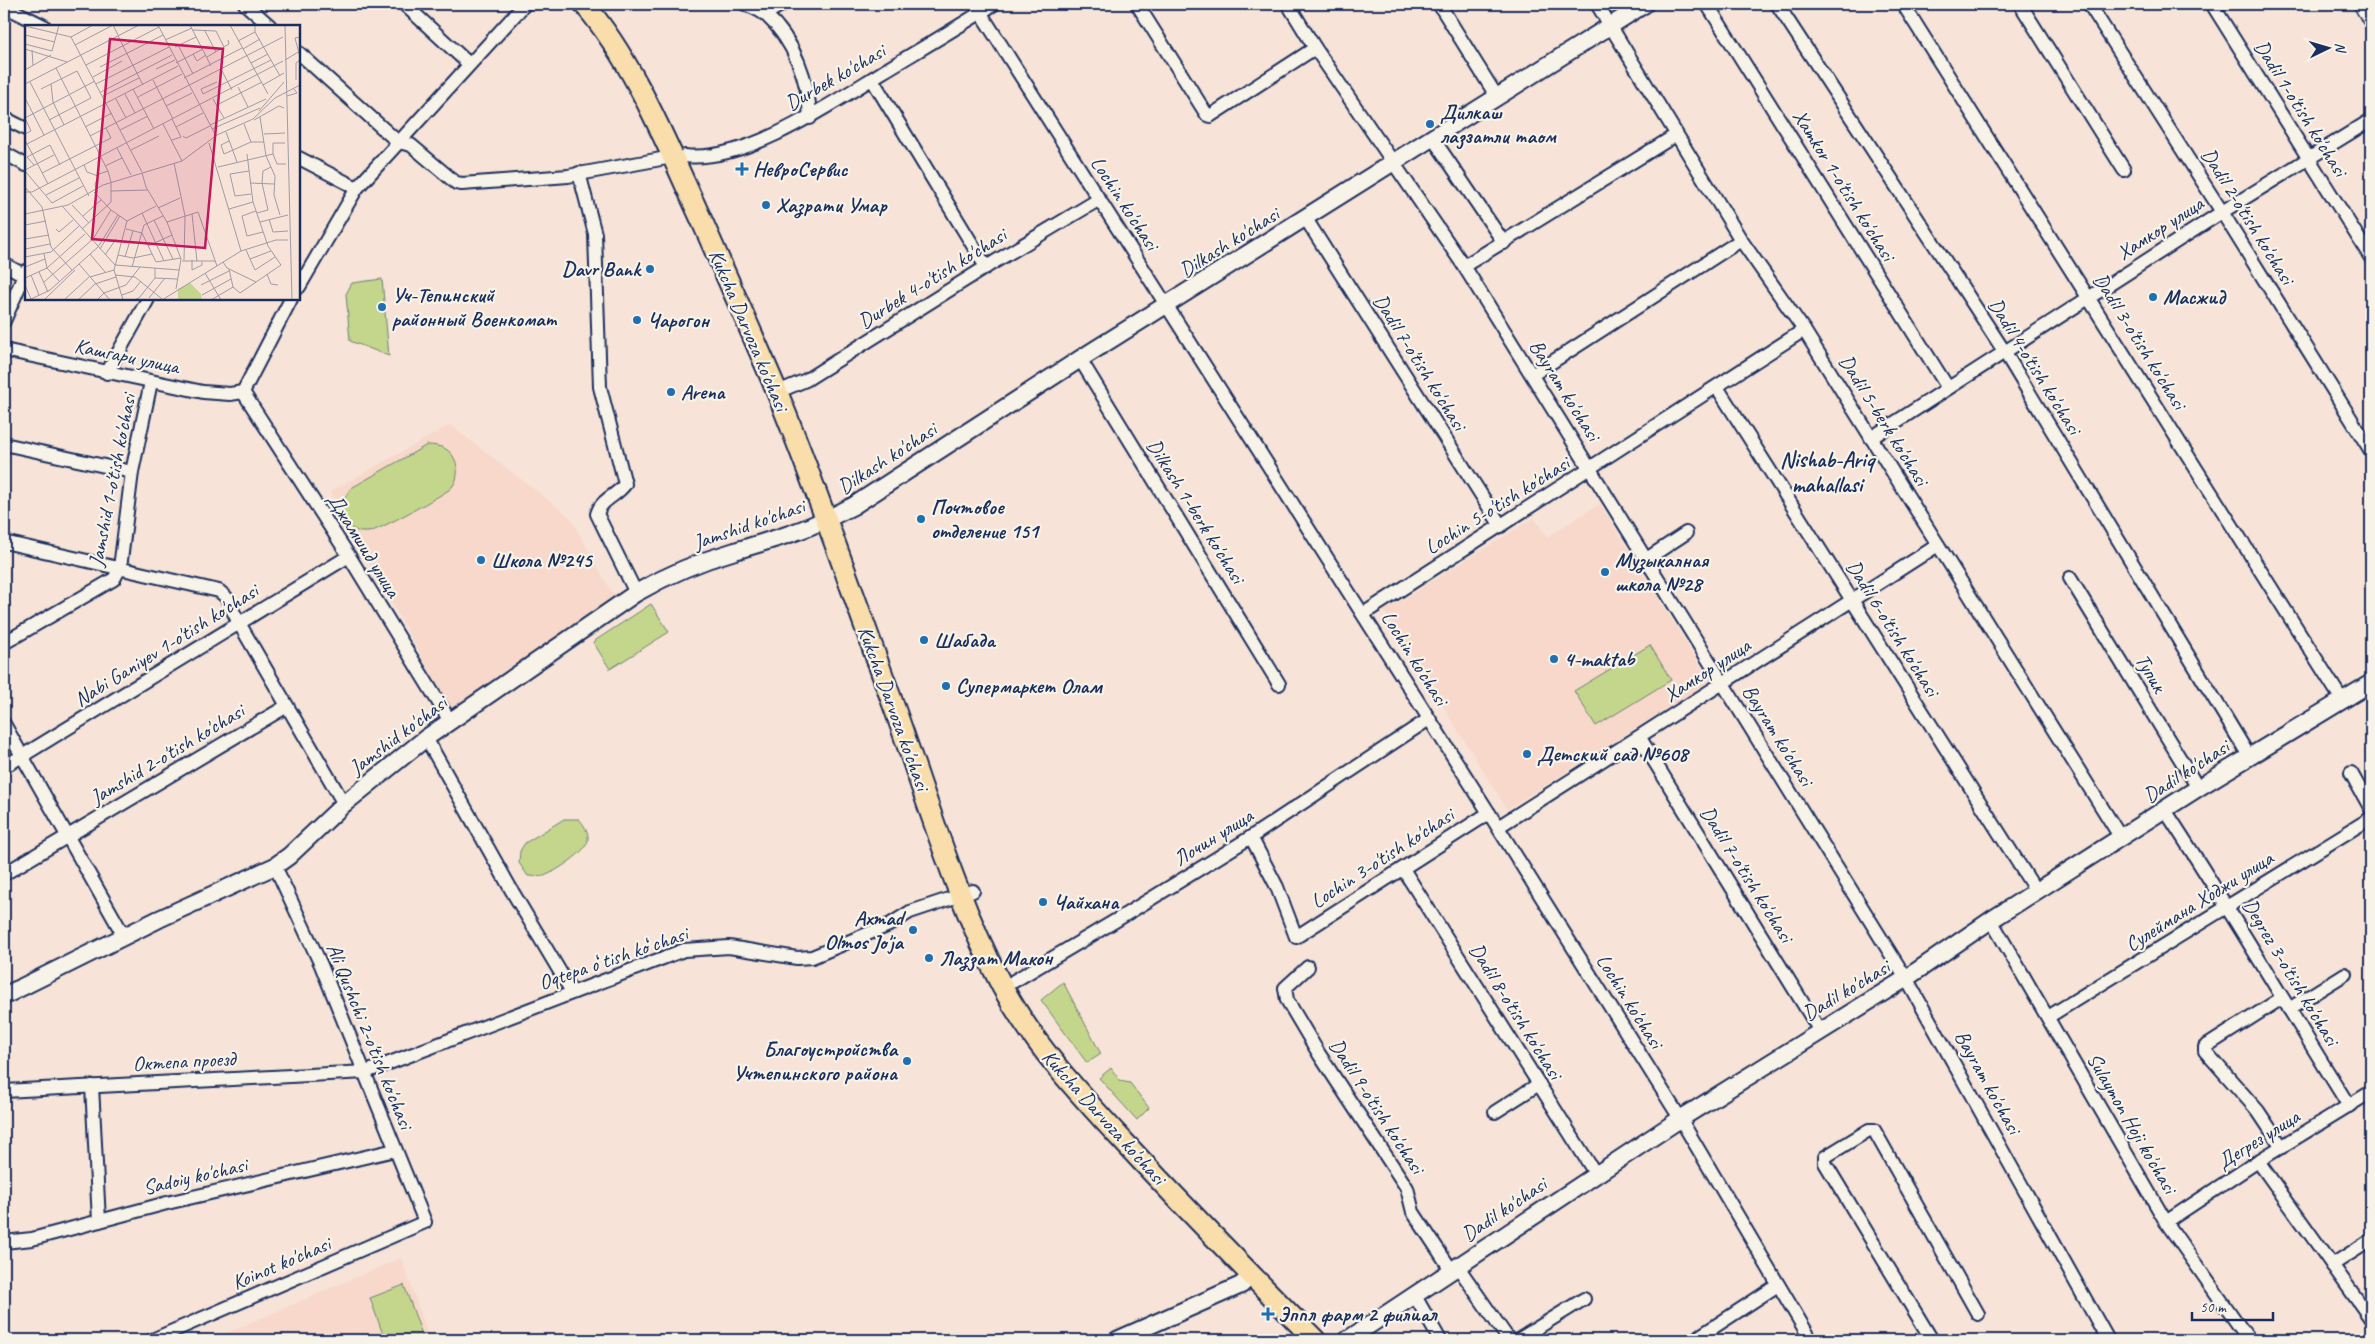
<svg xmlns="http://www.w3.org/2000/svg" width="2375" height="1344" viewBox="0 0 2375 1344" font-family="Caveat,sans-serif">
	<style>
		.built { fill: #f7d8cb }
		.green { fill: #c3d68b; stroke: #6f8274 }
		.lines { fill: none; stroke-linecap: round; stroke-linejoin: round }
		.minor-casing { stroke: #1b2f5e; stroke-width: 16 }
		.tertiary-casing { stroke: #1b2f5e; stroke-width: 20 }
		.secondary-casing { stroke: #1b2f5e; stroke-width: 21 }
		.primary-casing { stroke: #1b2f5e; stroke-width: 24 }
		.minor { stroke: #f7f3e8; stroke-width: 12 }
		.tertiary { stroke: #f7f3e8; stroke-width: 16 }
		.secondary { stroke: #f7f3e8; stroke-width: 18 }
		.primary { stroke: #f9deab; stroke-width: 20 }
		.poi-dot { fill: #1f6fb2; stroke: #f7f3e8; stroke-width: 2 }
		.labels { text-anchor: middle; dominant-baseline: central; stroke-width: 4.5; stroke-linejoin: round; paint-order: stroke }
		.street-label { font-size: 21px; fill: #1b2f5e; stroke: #f7f3e8 }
		.poi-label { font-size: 21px; font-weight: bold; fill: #1b2f5e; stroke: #f7f3e8; text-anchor: start }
		.neighbourhood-label { font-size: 22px; font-weight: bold; fill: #1b2f5e; stroke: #f7f3e8 }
		.inset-road { fill: none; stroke: #9f9ba7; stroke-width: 1 }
		.view { fill: #c2185b; fill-opacity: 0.15; stroke: #c2185b; stroke-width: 2.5 }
		.inset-edge { fill: none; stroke: #1b2f5e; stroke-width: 2.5 }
	</style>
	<rect width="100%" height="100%" fill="#f7e3d7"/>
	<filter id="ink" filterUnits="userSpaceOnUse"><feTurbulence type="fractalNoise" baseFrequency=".02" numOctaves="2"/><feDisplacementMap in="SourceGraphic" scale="10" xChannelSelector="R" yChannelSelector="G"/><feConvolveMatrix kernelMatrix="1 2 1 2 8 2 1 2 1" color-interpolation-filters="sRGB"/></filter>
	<g filter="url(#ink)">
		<g class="built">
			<polygon points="450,425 570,517 617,602 454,714 330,492"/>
			<polygon points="1600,504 1710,682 1507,809 1384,611 1534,518 1547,537"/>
			<polygon points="401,1258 430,1340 211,1340"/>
		</g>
		<g class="green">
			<polygon points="382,279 389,356 350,341 346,294 352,283"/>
			<path d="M427,445C439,445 450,448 455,460C459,469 458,482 450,489C443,495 377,531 369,532C341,535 335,503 353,487Z"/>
			<polygon points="651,604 669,632 610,669 593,642"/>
			<polygon points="1650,645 1671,680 1596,726 1574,691"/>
			<path d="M564,819H579C584,825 589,832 588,840C587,852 555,872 544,876C539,877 533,876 528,876L519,863L520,851L525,843Z"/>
			<polygon points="1063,982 1101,1054 1087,1063 1041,1000"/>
			<polygon points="1111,1068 1120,1081 1130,1083 1149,1108 1137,1120 1099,1078"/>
			<polygon points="404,1285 424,1340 385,1340 370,1298"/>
		</g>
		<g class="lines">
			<defs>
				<g id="minor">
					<polyline points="245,4 270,26"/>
					<polyline points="404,4 469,64"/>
					<path d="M745,4C752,7 760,10 766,15C794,40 809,81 810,118"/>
					<polyline points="975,4 1489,813 1678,1115 1811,1340"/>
					<polyline points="1137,4 1207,115 1210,116 1315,48"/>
					<polyline points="1288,4 1315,48 1464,266 1910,985 2108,1340"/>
					<polyline points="1439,4 1497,97"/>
					<polyline points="1597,4 1741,240 1804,330 2121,838"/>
					<polyline points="1707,4 1948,388"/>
					<polyline points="1777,4 2004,351 2249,756"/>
					<polyline points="1903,4 2342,700"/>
					<polyline points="2020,4 2124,170"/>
					<polyline points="2089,4 2222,212 2371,451"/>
					<polyline points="2212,4 2371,258"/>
					<polyline points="4,6 44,26"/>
					<polyline points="765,14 783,4"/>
					<polyline points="299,53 398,142 411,145 456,183 462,184 568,176 672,157"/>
					<polyline points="872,79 986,267"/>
					<polyline points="4,118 26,129"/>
					<polyline points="1432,137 1504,243"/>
					<polyline points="4,153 26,165"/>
					<path d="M685,156C745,163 831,104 881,73C919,50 957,28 994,4"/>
					<polyline points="299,158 357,188"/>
					<path d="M579,173L595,234L600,387L625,484C617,496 601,499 597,514L636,593"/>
					<polyline points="1306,219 1501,526"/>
					<polyline points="4,264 24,275"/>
					<polyline points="1464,266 1676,135"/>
					<polyline points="299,287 357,188 525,4"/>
					<polyline points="4,321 26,271"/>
					<polyline points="4,350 203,392 230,394 243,392"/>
					<polyline points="1080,359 1279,684"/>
					<polyline points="107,373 148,299"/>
					<polyline points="1532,375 1741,240"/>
					<polyline points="1717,387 2036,891"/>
					<polyline points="787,388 806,380 986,267 1098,200"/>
					<polyline points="243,392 349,556 450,721"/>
					<polyline points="243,392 291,299"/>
					<polyline points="1871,438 2222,212 2371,120"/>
					<polyline points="4,444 132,472"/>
					<polyline points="4,542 219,591 226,597 239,623 344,804"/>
					<polyline points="1645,560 1686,533"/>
					<polyline points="2070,578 2198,788"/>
					<polyline points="1363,614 1804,330"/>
					<polyline points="4,643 114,579 120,568 132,472 151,382"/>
					<polyline points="4,724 124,936"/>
					<polyline points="426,738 512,891 572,992"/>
					<polyline points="1640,738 1820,1031"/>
					<polyline points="4,767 349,556"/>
					<polyline points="2351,773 2371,809"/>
					<path d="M2165,810C2229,907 2287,1007 2349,1106"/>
					<polyline points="1498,827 1938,545"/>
					<polyline points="1251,837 1277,887 1296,937 1489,813"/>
					<polyline points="1403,869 1595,1173"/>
					<polyline points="4,874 287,706"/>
					<polyline points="1991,920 2166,1222 2249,1340"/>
					<polyline points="1308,967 1285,988 1287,1000 1319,1054 1407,1188 1413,1212 1452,1271"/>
					<polyline points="1014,981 1115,921 1251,837 1429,719"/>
					<polyline points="2282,998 2205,1047 2205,1051 2258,1111 2282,1147"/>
					<polyline points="2289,1009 2345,974"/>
					<polyline points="2048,1017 2371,818"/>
					<polyline points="92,1086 99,1221"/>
					<polyline points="4,1091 366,1072 684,950 729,947 797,958 812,957 889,925 910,912 973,891"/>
					<polyline points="1495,1112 1539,1084"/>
					<polyline points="2258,1161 2371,1319"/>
					<polyline points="2166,1222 2258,1161 2371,1092"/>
					<polyline points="4,1242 32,1239 167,1203 395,1150"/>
					<polyline points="2332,1265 2371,1240"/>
					<polyline points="1458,1267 1509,1340"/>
					<polyline points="1415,1296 1440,1340"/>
					<polyline points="152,1340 425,1222 321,965 275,866"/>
					<polyline points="1518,1340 1584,1299"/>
					<polyline points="1694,1340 1778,1285"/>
					<polyline points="1932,1340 1825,1163 1825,1157 1869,1130 1874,1130 1978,1314"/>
				</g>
				<g id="tertiary">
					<polyline points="835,515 853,506 1080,359 1645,4"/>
					<path d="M4,996L159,919L275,866L289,856L344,804L426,738L636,593C667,575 700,561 735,551C766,541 796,534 826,519"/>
					<polyline points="1117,1340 1241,1285 1251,1276"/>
					<polyline points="1347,1340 1680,1119 1905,979 1991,920 2198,788 2371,683"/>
				</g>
				<polyline id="secondary" points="2363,4 2371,18"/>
				<path id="primary" d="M584,4C635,63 669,150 702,221C727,278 753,335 777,392C819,494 855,600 893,704C927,798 955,898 1002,986C1037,1051 1088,1103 1137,1156C1195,1218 1255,1279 1315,1340"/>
			</defs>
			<use href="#minor" class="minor-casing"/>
			<use href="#tertiary" class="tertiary-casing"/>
			<use href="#secondary" class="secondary-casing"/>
			<use href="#primary" class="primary-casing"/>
			<use href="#minor" class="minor"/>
			<use href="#tertiary" class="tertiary"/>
			<use href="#secondary" class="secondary"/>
			<use href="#primary" class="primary"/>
		</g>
	</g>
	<g class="poi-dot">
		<circle cx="1430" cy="124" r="5"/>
		<path d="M739.5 161.5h5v5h5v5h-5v5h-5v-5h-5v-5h5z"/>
		<circle cx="766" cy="205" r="5"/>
		<circle cx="650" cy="269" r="5"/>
		<circle cx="2153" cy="297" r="5"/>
		<circle cx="382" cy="307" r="5"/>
		<circle cx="637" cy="320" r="5"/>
		<circle cx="671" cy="392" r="5"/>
		<circle cx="921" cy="519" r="5"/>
		<circle cx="481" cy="560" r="5"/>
		<circle cx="1605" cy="572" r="5"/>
		<circle cx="924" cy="640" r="5"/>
		<circle cx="1554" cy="659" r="5"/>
		<circle cx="946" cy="686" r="5"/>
		<circle cx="1527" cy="754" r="5"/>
		<circle cx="1043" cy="902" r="5"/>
		<circle cx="913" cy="930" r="5"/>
		<circle cx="929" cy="958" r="5"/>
		<circle cx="907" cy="1061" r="5"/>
		<path d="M1265.5 1306.5h5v5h5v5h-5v5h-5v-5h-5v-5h5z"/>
	</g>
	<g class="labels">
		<g class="street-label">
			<text transform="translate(835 77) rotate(-30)">Durbek ko'chasi</text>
			<text transform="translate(2301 108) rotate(58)">Dadil 1-o'tish ko'chasi</text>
			<text transform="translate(1844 185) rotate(58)">Xamkor 1-o'tish ko'chasi</text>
			<text transform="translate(1125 203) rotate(57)">Lochin ko'chasi</text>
			<text transform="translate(2248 216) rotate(58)">Dadil 2-o'tish ko'chasi</text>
			<text transform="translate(2160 228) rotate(-33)">Хамкор улица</text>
			<text transform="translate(1229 242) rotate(-32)">Dilkash ko'chasi</text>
			<text transform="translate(932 278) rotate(-32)">Durbek 4-o'tish ko'chasi</text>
			<text transform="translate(749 330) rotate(67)">Kukcha Darvoza ko'chasi</text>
			<text transform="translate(2140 341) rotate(58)">Dadil 3-o'tish ko'chasi</text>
			<text transform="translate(127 356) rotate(12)">Кашгари улица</text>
			<text transform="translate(1420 362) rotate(58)">Dadil 7-o'tish ko'chasi</text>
			<text transform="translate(2035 366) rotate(58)">Dadil 4-o'tish ko'chasi</text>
			<text transform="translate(1565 390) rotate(58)">Bayram ko'chasi</text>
			<text transform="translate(1884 420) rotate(58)">Dadil 5-berk ko'chasi</text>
			<text transform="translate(887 458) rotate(-33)">Dilkash ko'chasi</text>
			<text transform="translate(112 480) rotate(-79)">Jamshid 1-o'tish ko'chasi</text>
			<text transform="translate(1497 505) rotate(-32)">Lochin 5-o'tish ko'chasi</text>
			<text transform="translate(1196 511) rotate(58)">Dilkash 1-berk ko'chasi</text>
			<text transform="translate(749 524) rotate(-19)">Jamshid ko'chasi</text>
			<text transform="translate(364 545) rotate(58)">Джамшид улица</text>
			<text transform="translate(1893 628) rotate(58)">Dadil 6-o'tish ko'chasi</text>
			<text transform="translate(166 645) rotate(-32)">Nabi Ganiyev 1-o'tish ko'chasi</text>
			<text transform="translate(1415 658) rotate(58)">Lochin ko'chasi</text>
			<text transform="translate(1707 670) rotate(-33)">Хамкор улица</text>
			<text transform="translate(2151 673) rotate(59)">Тупик</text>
			<text transform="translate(894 708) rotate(70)">Kukcha Darvoza ko'chasi</text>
			<text transform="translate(398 735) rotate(-37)">Jamshid ko'chasi</text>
			<text transform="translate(1778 735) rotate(58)">Bayram ko'chasi</text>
			<text transform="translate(167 754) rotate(-31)">Jamshid 2-o'tish ko'chasi</text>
			<text transform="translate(2186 771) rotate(-33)">Dadil ko'chasi</text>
			<text transform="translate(1213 837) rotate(-32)">Лочин улица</text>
			<text transform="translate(1382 858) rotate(-33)">Lochin 3-o'tish ko'chasi</text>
			<text transform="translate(1747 874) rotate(58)">Dadil 7-o'tish ko'chasi</text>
			<text transform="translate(2199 901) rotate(-32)">Сулеймана Ходжи улица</text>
			<text transform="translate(613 958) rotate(-19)">Oqtepa oʻtish koʻchasi</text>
			<text transform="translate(2291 972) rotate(59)">Degrez 3-o'tish ko'chasi</text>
			<text transform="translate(1846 990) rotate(-31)">Dadil ko'chasi</text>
			<text transform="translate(1630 1001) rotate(58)">Lochin ko'chasi</text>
			<text transform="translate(1516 1011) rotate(58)">Dadil 8-o'tish ko'chasi</text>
			<text transform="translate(370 1036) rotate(68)">Ali Qushchi 2-o'tish ko'chasi</text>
			<text transform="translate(184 1061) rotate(-3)">Октепа проезд</text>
			<text transform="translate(1988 1082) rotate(61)">Bayram ko'chasi</text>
			<text transform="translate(1377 1106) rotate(57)">Dadil 9-o'tish ko'chasi</text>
			<text transform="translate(1104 1117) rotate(48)">Kukcha Darvoza ko'chasi</text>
			<text transform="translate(2132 1123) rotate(60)">Sulaymon Hoji ko'chasi</text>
			<text transform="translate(2258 1139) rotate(-32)">Дегрез улица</text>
			<text transform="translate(195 1176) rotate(-13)">Sadoiy ko'chasi</text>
			<text transform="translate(1504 1209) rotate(-34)">Dadil ko'chasi</text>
			<text transform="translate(281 1263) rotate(-23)">Koinot ko'chasi</text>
		</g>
		<g class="poi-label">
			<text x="1440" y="112">Дилкаш<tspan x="1440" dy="24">лаззатли таом</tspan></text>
			<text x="753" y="169">НевроСервис</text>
			<text x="776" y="205">Хазрати Умар</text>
			<text x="640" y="269" text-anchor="end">Davr Bank</text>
			<text x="392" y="295">Уч-Тепинский<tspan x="392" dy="24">районный Военкомат</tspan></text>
			<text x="2163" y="297">Масжид</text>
			<text x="647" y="320">Чарогон</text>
			<text x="681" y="392">Arena</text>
			<text x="931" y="507">Почтовое<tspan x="931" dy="24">отделение 151</tspan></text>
			<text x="491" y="560">Школа №245</text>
			<text x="1615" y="560">Музыкалная<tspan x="1615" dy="24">школа №28</tspan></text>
			<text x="934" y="640">Шабада</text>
			<text x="1564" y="659">4-maktab</text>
			<text x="956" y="686">Супермаркет Олам</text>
			<text x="1537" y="754">Детский сад №608</text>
			<text x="1053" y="902">Чайхана</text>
			<text x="903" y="918" text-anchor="end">Axmad<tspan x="903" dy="24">Olmos Jo'ja</tspan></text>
			<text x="939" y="958">Лаззат Макон</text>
			<text x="897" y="1049" text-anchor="end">Благоустройства<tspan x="897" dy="24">Учтепинского района</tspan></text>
			<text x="1278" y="1314">Эппл фарм 2 филиал</text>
		</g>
		<g class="neighbourhood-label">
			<text x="1827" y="460">Nishab-Ariq<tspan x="1827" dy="25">mahallasi</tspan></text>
		</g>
	</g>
	<g transform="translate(25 25)">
		<rect width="275" height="275" fill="#f7e3d7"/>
		<path d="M165,258L176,269L177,275H153V264Z" fill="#c3d68b"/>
		<path class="inset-road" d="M133,0L191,111M165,0L186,41M205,0L243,69M230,0V7L255,51M260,0L267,275M0,1L46,12L68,0M168,5L191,6L199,22M180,6L191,27M0,10L30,17M93,11L118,60M46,12L117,147M275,12L270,13L275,32M140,15L167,3M213,16L230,7M0,19L27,26L34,0M50,20L88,0L93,10M153,20L168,49M150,22L171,12M0,24L42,37M218,24L235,14M7,25L8,40M168,29L172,36L181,30M182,32L204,19L203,15M260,35L275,26M151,38L178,24M226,38L243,29M61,40L134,2M75,42L138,10M31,43L83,146L86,157M131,44L150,35M0,45L26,30M197,46L207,65M68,52L97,36M159,53L217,23M128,55L148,94M271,55V38L275,35M5,57L64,171M192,57L176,64L178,69L246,35M0,59L114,0M26,59L28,77L39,100M71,59L144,22M238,60L259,48M213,62L223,82M16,64L52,46L66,73L24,95M108,64L129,104M76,67L147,30M100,69L110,88M78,71L114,53M262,71L272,68L269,64M113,72L157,49M0,73L19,110M91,74L101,93M188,74L199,93M192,80L237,57M141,81L167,68M234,86L259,57M235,92L241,131L250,151L249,170L255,190M0,93L70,56M0,93L6,106L0,109M147,94L156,112L147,115M229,95L254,81L259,83M138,99L157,136M219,99L226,117M185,100L241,74M60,102L87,88M151,102L178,88M187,104L235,83M95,105L123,91M201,107L212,137M239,109L260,108M65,111L258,12M158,111L161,113L185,101M0,115L23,159M204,116L196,120L199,129L226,117H239M184,118L216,226M260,118H248V129L252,139H261M0,120L153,41M92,123L106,150M106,125L134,111M149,138L160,191L159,235M9,140L2,132L25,120L35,140M59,140L62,147L73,151M80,141L97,133M193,142L248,129M0,145L29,130M0,146L27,178L58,161M224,146L205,149L210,171L226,169M17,148L86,113L81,103M117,148L121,162L142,197L156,234L151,264M225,158L249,159M0,162L17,182L26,222L47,245M71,164L70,159L74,149L83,146M86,166L122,165M0,167H7L258,36M69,167L86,185L102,196M21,170L54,153M47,180L64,198M38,182L90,240L154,245M133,183L155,173M204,184L228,177M231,186L217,191L222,211L238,207M117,188L139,236M232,188L243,185L237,158L238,146L246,142M0,189L43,180L78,160L157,136L192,110L228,94L250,73L275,60M167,189L172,236M58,191L76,175M244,194L248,207L263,206M129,195L148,234M102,196L131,181M142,197L173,187L192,241M235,197L263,190M0,200L21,196M31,204L34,207L48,195M57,204L86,177V158M101,204L117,208L131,237L156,233M0,214L24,210M123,221L147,210M0,224L25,219M75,224L95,191M221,225L230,245L250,232M19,229L22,243L34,256M65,229L80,247M80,230L91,214M93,230L108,233L127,229M0,232L26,227L54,201M100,232L108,206M225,234L246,226M167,235V245L177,240V237M157,236H190M198,237L202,243L231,257M54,239L85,275M0,242L20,234M107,242L119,200L138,191M204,244L208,262L215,268L256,240L243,221L228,177L222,129M14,247L23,267M180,248L196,275M242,249L246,259L253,260M6,250L14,270M90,250L110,252L137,274M65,252L89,245M0,253L22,243L60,209M130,253L152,254M19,257L68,214L86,185M0,260L6,274M176,260L204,246M97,270L108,266L116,256M177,270L206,254M124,273L140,253M4,275L25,265L73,222L93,190M19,275L50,245M39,275L64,252M53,275L70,259L91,252M72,275L79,268L101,260L115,242M98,275L89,245L102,196M109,275L114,273L130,253V243M137,275L216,226L251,215H263M186,275L208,262"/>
		<path class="view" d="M85,14L198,24L180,223L67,214Z"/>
		<rect width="275" height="275" class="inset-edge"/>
	</g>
	<rect width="2375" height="1344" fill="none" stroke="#f7f3e8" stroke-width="20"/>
	<rect x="10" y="10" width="2355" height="1324" fill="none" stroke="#1b2f5e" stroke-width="2" filter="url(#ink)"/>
	<g transform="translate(2328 48) rotate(85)" stroke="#f7f3e8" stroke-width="4" paint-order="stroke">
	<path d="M0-4L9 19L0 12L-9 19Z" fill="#1b2f5e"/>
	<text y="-8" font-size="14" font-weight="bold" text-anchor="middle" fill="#1b2f5e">N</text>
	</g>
	<path d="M2192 1312v8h81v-8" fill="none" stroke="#1b2f5e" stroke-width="2.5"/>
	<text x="2200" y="1312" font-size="15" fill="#1b2f5e" stroke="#f7f3e8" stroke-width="4" paint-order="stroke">50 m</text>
</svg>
